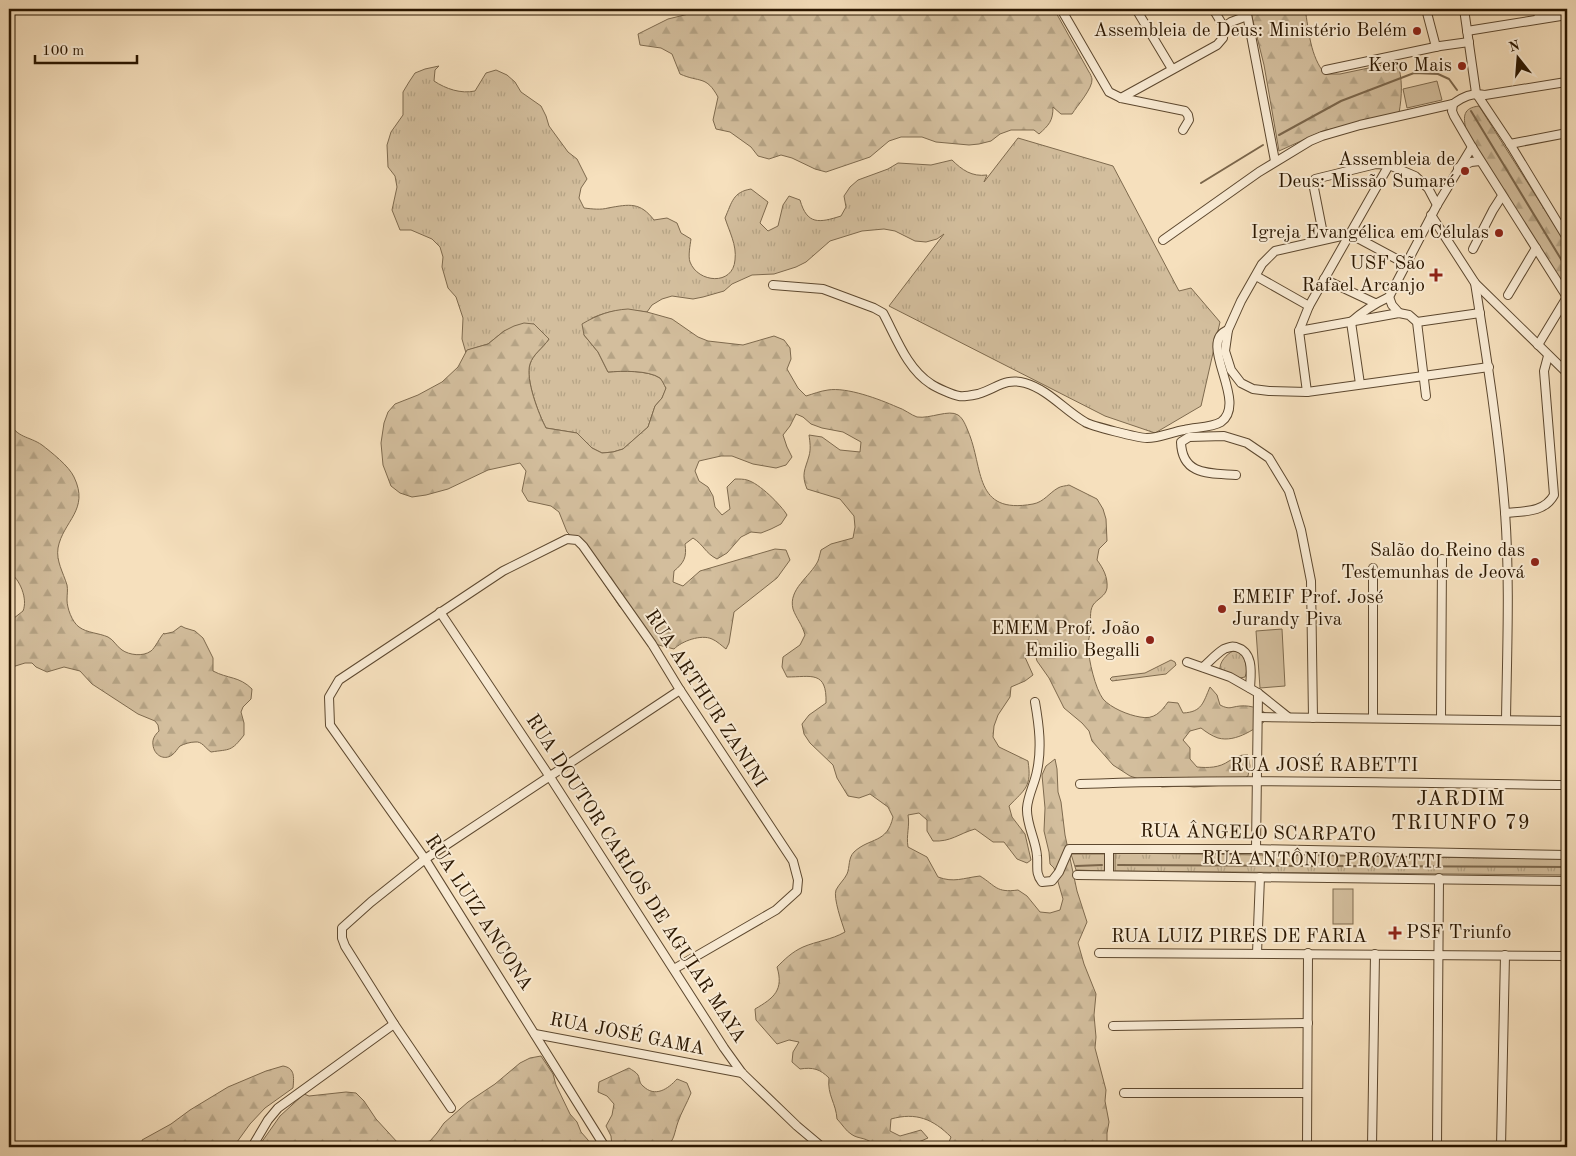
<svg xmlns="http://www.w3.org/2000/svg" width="1576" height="1156" viewBox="0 0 1576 1156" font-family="'Old Standard TT',serif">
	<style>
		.grass { fill: url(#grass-tufts); stroke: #7e6a4e }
		.forest { fill: url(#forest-firs); stroke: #7e6a4e }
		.garden { fill: #d3be9d; stroke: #7e6a4e }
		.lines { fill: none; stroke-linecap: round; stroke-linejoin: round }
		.stream { stroke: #7b664b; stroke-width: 2 }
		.street-casing { stroke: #5d482f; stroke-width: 10 }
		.street { stroke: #f9ebd4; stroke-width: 8 }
		.poi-dot { fill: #8f2418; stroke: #f9ebd4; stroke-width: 2 }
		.labels { text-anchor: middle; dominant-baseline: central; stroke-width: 4; stroke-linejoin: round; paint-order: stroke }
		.poi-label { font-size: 19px; fill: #2a1600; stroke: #f9ebd4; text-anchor: end }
		.street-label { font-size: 19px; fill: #2a1600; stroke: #f9ebd4 }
		.quarter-label { font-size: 21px; letter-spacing: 1px; fill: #2a1600; stroke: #f9ebd4 }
	</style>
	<defs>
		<pattern id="grass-tufts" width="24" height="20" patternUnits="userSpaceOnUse" patternTransform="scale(1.25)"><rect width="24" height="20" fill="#d3be9d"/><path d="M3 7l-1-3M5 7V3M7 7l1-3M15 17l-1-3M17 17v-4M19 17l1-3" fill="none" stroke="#b5a385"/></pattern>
		<pattern id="forest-firs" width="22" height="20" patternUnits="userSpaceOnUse" patternTransform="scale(1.25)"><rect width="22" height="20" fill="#d3be9d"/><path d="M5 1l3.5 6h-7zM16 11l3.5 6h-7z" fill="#b5a385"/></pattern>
	</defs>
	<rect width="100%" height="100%" fill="#f6e0bd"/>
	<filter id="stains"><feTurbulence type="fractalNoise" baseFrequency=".004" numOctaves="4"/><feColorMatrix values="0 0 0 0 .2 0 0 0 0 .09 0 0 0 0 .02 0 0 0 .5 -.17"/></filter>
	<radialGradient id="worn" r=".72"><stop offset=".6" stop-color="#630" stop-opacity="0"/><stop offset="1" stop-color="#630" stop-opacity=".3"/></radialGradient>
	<g class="grass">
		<path d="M439,66L435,70L434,81C446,89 461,94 475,91L486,73L496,70L507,75L515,82L521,92L541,106L546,116L549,126L568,152L577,159L587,179L581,188L579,198L584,208C592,209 601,210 608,208C630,204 640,202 654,220L667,218L677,223L681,233L691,239C690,246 688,256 690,262C698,283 733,286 735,260C737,245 729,231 725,218C732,202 733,192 751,189L768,202L760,223L768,231L778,226L783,205L789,196L800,200C807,225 819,223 841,216L846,207L844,196L850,187L858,180L888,169L898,163L931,165L952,160C962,170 972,177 987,175L984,182L1018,138L1113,166L1179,291L1191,288L1220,322L1201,406L1155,433L1105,416L889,306L944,234L937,239L926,242L915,241L895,231L884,229L862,231L830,241L806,262L796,267L774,274L752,275L732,284L724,291L703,297L693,299L672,296L662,299L652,305L647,312C625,309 613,309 592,318L584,335L598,352L608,372C622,371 648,370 660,378C663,381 665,385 666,389L662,398L655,406L648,427L623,449L613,452L602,453L592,448L577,433L546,428C539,415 525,379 530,364C533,354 543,348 549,339L534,324L504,331L488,344L468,350L466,353L462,339L463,318L456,297L448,288L442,267L443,257L440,247L432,239L411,230H400L392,210L397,187L395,176L388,167L387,145L391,132L403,115V92L409,82L415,73L425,69Z"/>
		<path d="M1233,651L1240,652C1245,659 1249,668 1245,677L1240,678L1220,670C1219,662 1227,654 1233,651Z"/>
		<polygon points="1171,660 1175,662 1176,665 1166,674 1112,681 1110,679 1112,677 1145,673"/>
		<polygon points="1115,853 1566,859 1567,867 1565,875 1115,871"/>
		<polygon points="1071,854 1105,854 1105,871 1076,870"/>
	</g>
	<g class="forest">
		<path d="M709,9H1054L1089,72C1090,73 1092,78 1092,79C1093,88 1077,106 1072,114H1061L1053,107C1053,121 1049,125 1039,134L1034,130H1011L1000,134L991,141L979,144L969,145L936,142L922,137H901L889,141L870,157L826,172L815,169L792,158L781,155L769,159L758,156L751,147L730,132L716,129L713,120L718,97C706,75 700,83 680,74L672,54L661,48L640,45L638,34L668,19Z"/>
		<path d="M1250,9H1305C1309,31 1310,56 1325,74H1340L1397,62C1403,78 1402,96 1399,113L1323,131L1279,151L1264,65Z"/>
		<path d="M1479,106L1567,245V288L1558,277L1466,130C1463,116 1463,108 1479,106Z"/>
		<path d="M628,309L647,312L672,319L698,337L708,341L743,345L774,336L784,340L790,348L791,359L787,369L798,388L806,396C813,394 820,391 828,390C847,387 879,399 897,407C904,409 911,415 917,417C930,419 949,409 958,415C963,418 966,426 968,431C984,468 973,515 1033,504C1044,502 1049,493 1058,488C1061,486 1066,486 1069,485L1097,499L1103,509L1106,519L1107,541L1099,549L1097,560C1103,568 1108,577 1107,588C1106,596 1097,599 1093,605C1089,612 1091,621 1091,628C1090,634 1088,641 1088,647C1089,661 1095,688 1103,699C1111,708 1128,715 1140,717C1154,720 1161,712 1168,702L1178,703L1183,713C1202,712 1203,703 1210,687L1217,695L1220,705C1230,710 1230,707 1240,706C1252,705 1262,709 1270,717C1257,728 1236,743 1218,738C1212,736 1206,732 1201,728L1190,731L1183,740L1190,748V759L1197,767C1208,768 1219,768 1229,761C1238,756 1238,755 1248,755L1250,766L1248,776L1238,782L1227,785L1194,787L1184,786L1162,787L1130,776L1113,765L1092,741L1089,731L1082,723L1064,708L1049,678L1037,661L1034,650L1024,655L1033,675L1025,681L1011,687L1010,697L998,715L994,726L993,737L999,747L1028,761C1032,787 1025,789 1009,806L1012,817L1025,834L1031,860L1027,863L1017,859L1004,842H993L975,829C958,834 951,842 933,841L927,831V820L919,813L908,815C910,826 906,835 908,847L927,857L938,877C954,883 963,878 980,876C996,886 996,893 1018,890L1027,896L1040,912L1050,913L1060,910L1063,899L1054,868L1050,864L1049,852L1044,831L1045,808L1042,775L1046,766L1055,759L1057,769L1058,792L1061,802L1065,835L1077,891L1087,922L1078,943L1084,964L1096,994L1094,1015L1096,1037L1095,1048L1106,1090L1105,1101L1109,1122L1107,1133V1144L1109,1147H947L951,1137C933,1119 916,1112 891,1119L890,1131L900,1136L921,1130L928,1138L907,1147H876C867,1136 859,1140 851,1134C846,1131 842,1124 837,1119C836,1103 827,1095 829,1078C820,1069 813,1067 800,1069L792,1062L793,1052L799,1042L789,1040L777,1044L756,1020L755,1009C774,998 784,990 777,967C785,959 792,952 803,947C817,941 831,940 845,932C842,923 833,898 836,890C839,884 844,880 847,874C850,867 848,858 854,852C870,837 887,844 893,817L888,807L870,794L859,798L848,796L837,778L833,765L810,743L804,734L802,724L809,715L826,703C827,670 811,677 787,677L782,667L783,657L800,645L805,635C802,624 796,618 793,609C788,589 810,577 818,561C819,558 820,554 821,550L831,544L853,538L855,527L854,516L840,499L807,489C801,474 805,470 809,456C811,449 810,442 809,435L822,437L840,450L860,452L861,442L843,432L822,428L811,424L803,417L796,414L790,426L783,435L787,447L792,457L786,465L776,468L753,464L732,456H721L699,461L695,471L699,481L708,487L713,496L715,507L722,515L730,509L727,487L735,479C739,479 744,479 747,480C759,483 781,505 787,515L781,524L771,529L761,533L751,532L741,537L727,553L717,559C705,553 704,545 693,538L685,544C687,557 684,563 674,571L673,582L683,586L700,571L775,549L786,550L790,560L777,578L734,612L729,643L726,649C722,646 717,641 712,639C701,634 682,641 674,649L647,642L629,614L620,607L575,540L567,532L559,512L551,506L528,501L522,491L526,471L520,463L488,470L448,489L426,495L412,497L400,493L391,486L383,465L381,443L384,423L388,412L395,404L418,395L442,382L458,367L467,350L488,344L504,331L514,326L524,323L534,324L549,339C543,348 533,354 530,364C525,379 539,415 546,428L577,433L592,448L602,453L613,452L623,449L648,427L655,406L662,398L666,388C664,385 662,380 660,378C648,370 622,371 608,372L598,352L584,335L582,324C597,315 611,310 628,309Z"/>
		<path d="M9,421C16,438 29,436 42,445C51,452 69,466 74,477C90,510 63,521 58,548C56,561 63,572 67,585C68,590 67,594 67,600C67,608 72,622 79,627C87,633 99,633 108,637C114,640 116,646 122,650C129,655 143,657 151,651C155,648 160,637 164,633V634L173,632L181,626L185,628L195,631L203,638L213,658V671C228,679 239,676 252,689L251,699L243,707L241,712L244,723V735C231,752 230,749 211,752C205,748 202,741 195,742C190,742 184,744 180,746C177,749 176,752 172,755C164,761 154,755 153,745C152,739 155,735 159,731L158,725L155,721L138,714L92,684L80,671L64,667L47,672L36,667L32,663H25L9,668V622L23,611C28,599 20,579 9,572Z"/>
		<polygon points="541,1056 553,1074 556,1085 570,1114 577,1122 581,1132 588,1140 591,1147 254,1147 261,1143 280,1116 304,1094 309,1096 346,1092 356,1093 364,1101 376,1119 398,1143 408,1146 430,1141 437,1133 444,1123 468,1102 495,1084 520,1063 530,1058"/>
		<path d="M283,1066C295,1068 294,1077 293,1088L265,1108L250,1124L237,1142L239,1147H143L142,1140L171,1124L190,1110L228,1087L266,1071Z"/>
		<path d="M629,1068C632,1070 636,1072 638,1075C640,1079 639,1083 643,1086C655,1098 668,1089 677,1079L687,1083L691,1093C687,1103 681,1113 678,1122C674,1133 675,1140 666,1147H612L611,1136L606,1126L612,1115L614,1104L607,1096L598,1092L599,1082Z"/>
	</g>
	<g class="garden">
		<polygon points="1437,81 1442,100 1407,108 1403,89"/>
		<polygon points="1282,629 1285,686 1260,688 1256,631"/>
		<rect x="1333" y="889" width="20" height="35"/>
	</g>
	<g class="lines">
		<g class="stream">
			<polyline points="1471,111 1567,269"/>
			<polyline points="1279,135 1341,101 1414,73 1438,74 1449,79 1457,90"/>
			<polyline points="1201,183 1263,145"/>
			<polyline points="1118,865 1567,867"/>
			<polyline points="1076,866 1102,865"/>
		</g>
		<defs>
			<g id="street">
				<polyline points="1061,9 1109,92 1121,98 1185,111 1188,115 1189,120 1183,130"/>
				<polyline points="1136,9 1172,69"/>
				<polyline points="1213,9 1224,27"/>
				<polyline points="1246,9 1275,161"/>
				<polyline points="1426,9 1436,47"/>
				<polyline points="1464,9 1476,93 1510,144 1567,238"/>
				<polyline points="1538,9 1539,19"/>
				<polyline points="1467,31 1567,15"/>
				<polyline points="1326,70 1440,46 1469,42"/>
				<polyline points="1567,74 1566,82 1567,90"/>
				<polyline points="1121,98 1217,45 1223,38 1224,27 1231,22 1247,16"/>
				<polyline points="1453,104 1452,111 1454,116 1472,147 1567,297"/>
				<polyline points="1510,144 1567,133"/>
				<polyline points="1458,168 1471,162 1480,161"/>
				<polyline points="1431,215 1475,283 1567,373"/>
				<polyline points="1350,234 1275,251 1262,264 1241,301 1228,330 1225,351 1231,370 1241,383 1253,389 1269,391 1307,392 1489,367"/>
				<polyline points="1350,234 1406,264"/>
				<polyline points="1324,239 1313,183 1315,179 1376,164 1389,165 1415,176 1428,188 1437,205"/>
				<path d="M1163,240L1259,172L1310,141L1322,136L1360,125L1453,104C1463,97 1472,92 1485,95L1566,82"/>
				<polyline points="1473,249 1493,210 1502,196"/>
				<polyline points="1256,276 1309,306"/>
				<polyline points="1324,279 1375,303"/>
				<path d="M1475,283C1487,359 1499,435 1505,512C1510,581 1507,651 1506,720"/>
				<path d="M773,285L823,289L874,308L883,313C896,337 907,369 931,384C937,388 953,395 959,396C964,397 973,395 978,394C996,389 1005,377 1025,383C1049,390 1064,410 1085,422C1091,426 1139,438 1147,438C1159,438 1172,432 1184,430C1195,427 1211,428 1221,422C1249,402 1196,342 1228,330"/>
				<polyline points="1508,295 1536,248"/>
				<polyline points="1389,297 1392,305 1399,313"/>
				<polyline points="1417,322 1480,313"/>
				<polyline points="1299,331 1399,313 1409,315 1417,322 1426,396"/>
				<polyline points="1538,345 1567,297"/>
				<path d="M1360,384L1351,322C1363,311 1374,304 1389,297L1437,205L1472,147"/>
				<polyline points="1307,392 1299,331 1309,306 1389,165"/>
				<path d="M1236,475C1210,473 1182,476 1181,442L1189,437L1224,436L1247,443L1269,458L1289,491L1301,530L1311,581L1313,718"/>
				<path d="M1505,513C1524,511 1544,513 1554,495L1544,371L1548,356"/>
				<polyline points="440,612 550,777 724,1048 742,1073 797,1126 822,1147"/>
				<polyline points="1187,662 1230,677 1258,693 1288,717"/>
				<path d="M1203,667C1210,661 1216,654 1224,649C1229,647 1231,646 1236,647C1254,652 1251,673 1250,688"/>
				<path d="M1035,702C1039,725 1042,748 1037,771C1035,783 1028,795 1027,808C1026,824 1036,840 1037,856C1038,867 1035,873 1042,882L1052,881L1059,872L1069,849H1252L1567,855"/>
				<polyline points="1258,717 1567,721"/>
				<polyline points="1373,718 1373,568"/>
				<polyline points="1441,719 1442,559"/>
				<path d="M1080,784C1242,778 1405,783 1567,785"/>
				<polyline points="1256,849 1258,693"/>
				<polyline points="1077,875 1567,881"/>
				<polyline points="1109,875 1109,849"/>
				<polyline points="1099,953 1567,956"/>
				<polyline points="1257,953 1260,877"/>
				<polyline points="1113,1026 1308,1023"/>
				<polyline points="535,1034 742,1073"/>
				<polyline points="1124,1093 1307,1093"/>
				<polyline points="451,1108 394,1024 345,946 342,938 342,928 371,902 425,859 680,690"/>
				<polyline points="252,1147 268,1120 278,1108 394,1024"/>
				<polyline points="605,1147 425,859 330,725 329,697 339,680 503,571 567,539 577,540 583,546 652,644 680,690 793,861 798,880 797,891 776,910 674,969"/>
				<polyline points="1307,1147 1308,953"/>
				<polyline points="1372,1147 1375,954"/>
				<polyline points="1437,1147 1439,878"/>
				<polyline points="1501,1147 1505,955"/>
				<polyline points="1566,1147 1567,1083"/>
			</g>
		</defs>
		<use href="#street" class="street-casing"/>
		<use href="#street" class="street"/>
	</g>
	<g class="poi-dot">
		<circle cx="1417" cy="31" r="5"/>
		<circle cx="1462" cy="66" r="5"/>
		<circle cx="1465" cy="171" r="5"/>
		<circle cx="1499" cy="233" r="5"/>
		<path d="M1433.5 267.5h5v5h5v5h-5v5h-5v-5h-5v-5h5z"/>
		<circle cx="1535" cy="562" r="5"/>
		<circle cx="1222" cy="609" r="5"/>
		<circle cx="1150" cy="640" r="5"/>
		<path d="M1392.5 925.5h5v5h5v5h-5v5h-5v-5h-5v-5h5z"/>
	</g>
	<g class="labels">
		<g class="poi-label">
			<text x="1407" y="31">Assembleia de Deus: Ministério Belém</text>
			<text x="1452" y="66">Kero Mais</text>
			<text x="1455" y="160">Assembleia de<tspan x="1455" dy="22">Deus: Missão Sumaré</tspan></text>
			<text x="1489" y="233">Igreja Evangélica em Células</text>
			<text x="1425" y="264">USF São<tspan x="1425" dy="22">Rafael Arcanjo</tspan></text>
			<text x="1525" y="551">Salão do Reino das<tspan x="1525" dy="22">Testemunhas de Jeová</tspan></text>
			<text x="1232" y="598" text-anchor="start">EMEIF Prof. José<tspan x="1232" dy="22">Jurandy Piva</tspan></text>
			<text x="1140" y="629">EMEM Prof. João<tspan x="1140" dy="22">Emilio Begalli</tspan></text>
			<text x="1406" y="933" text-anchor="start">PSF Triunfo</text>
		</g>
		<g class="street-label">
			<text transform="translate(705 699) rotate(57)">RUA ARTHUR ZANINI</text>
			<text x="1324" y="766">RUA JOSÉ RABETTI</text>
			<text transform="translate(1258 834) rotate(1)">RUA ÂNGELO SCARPATO</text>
			<text transform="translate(1322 861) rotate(1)">RUA ANTÔNIO PROVATTI</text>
			<text transform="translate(635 879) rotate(57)">RUA DOUTOR CARLOS DE AGUIAR MAYA</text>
			<text transform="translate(478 913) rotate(57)">RUA LUIZ ANCONA</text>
			<text x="1239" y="937">RUA LUIZ PIRES DE FARIA</text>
			<text transform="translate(627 1035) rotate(11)">RUA JOSÉ GAMA</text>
		</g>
		<g class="quarter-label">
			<text x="1461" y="799">JARDIM<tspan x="1461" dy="24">TRIUNFO 79</tspan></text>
		</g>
	</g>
	<rect width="1576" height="1156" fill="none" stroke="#f6e0bd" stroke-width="30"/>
	<rect x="10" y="10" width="1556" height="1136" fill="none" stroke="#2a1600" stroke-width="2.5"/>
	<rect x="15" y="15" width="1546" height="1126" fill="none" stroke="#2a1600"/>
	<g transform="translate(1518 58) rotate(343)" stroke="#f9ebd4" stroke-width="4" paint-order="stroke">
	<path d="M0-4L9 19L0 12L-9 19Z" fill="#2a1600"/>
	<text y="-8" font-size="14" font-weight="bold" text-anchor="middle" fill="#2a1600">N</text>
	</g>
	<path d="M35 55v8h102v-8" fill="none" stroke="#2a1600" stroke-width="2.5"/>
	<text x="42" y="55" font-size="15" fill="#2a1600" stroke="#f9ebd4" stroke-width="4" paint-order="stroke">100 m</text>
	<rect width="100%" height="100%" filter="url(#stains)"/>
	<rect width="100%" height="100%" fill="url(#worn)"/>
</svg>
